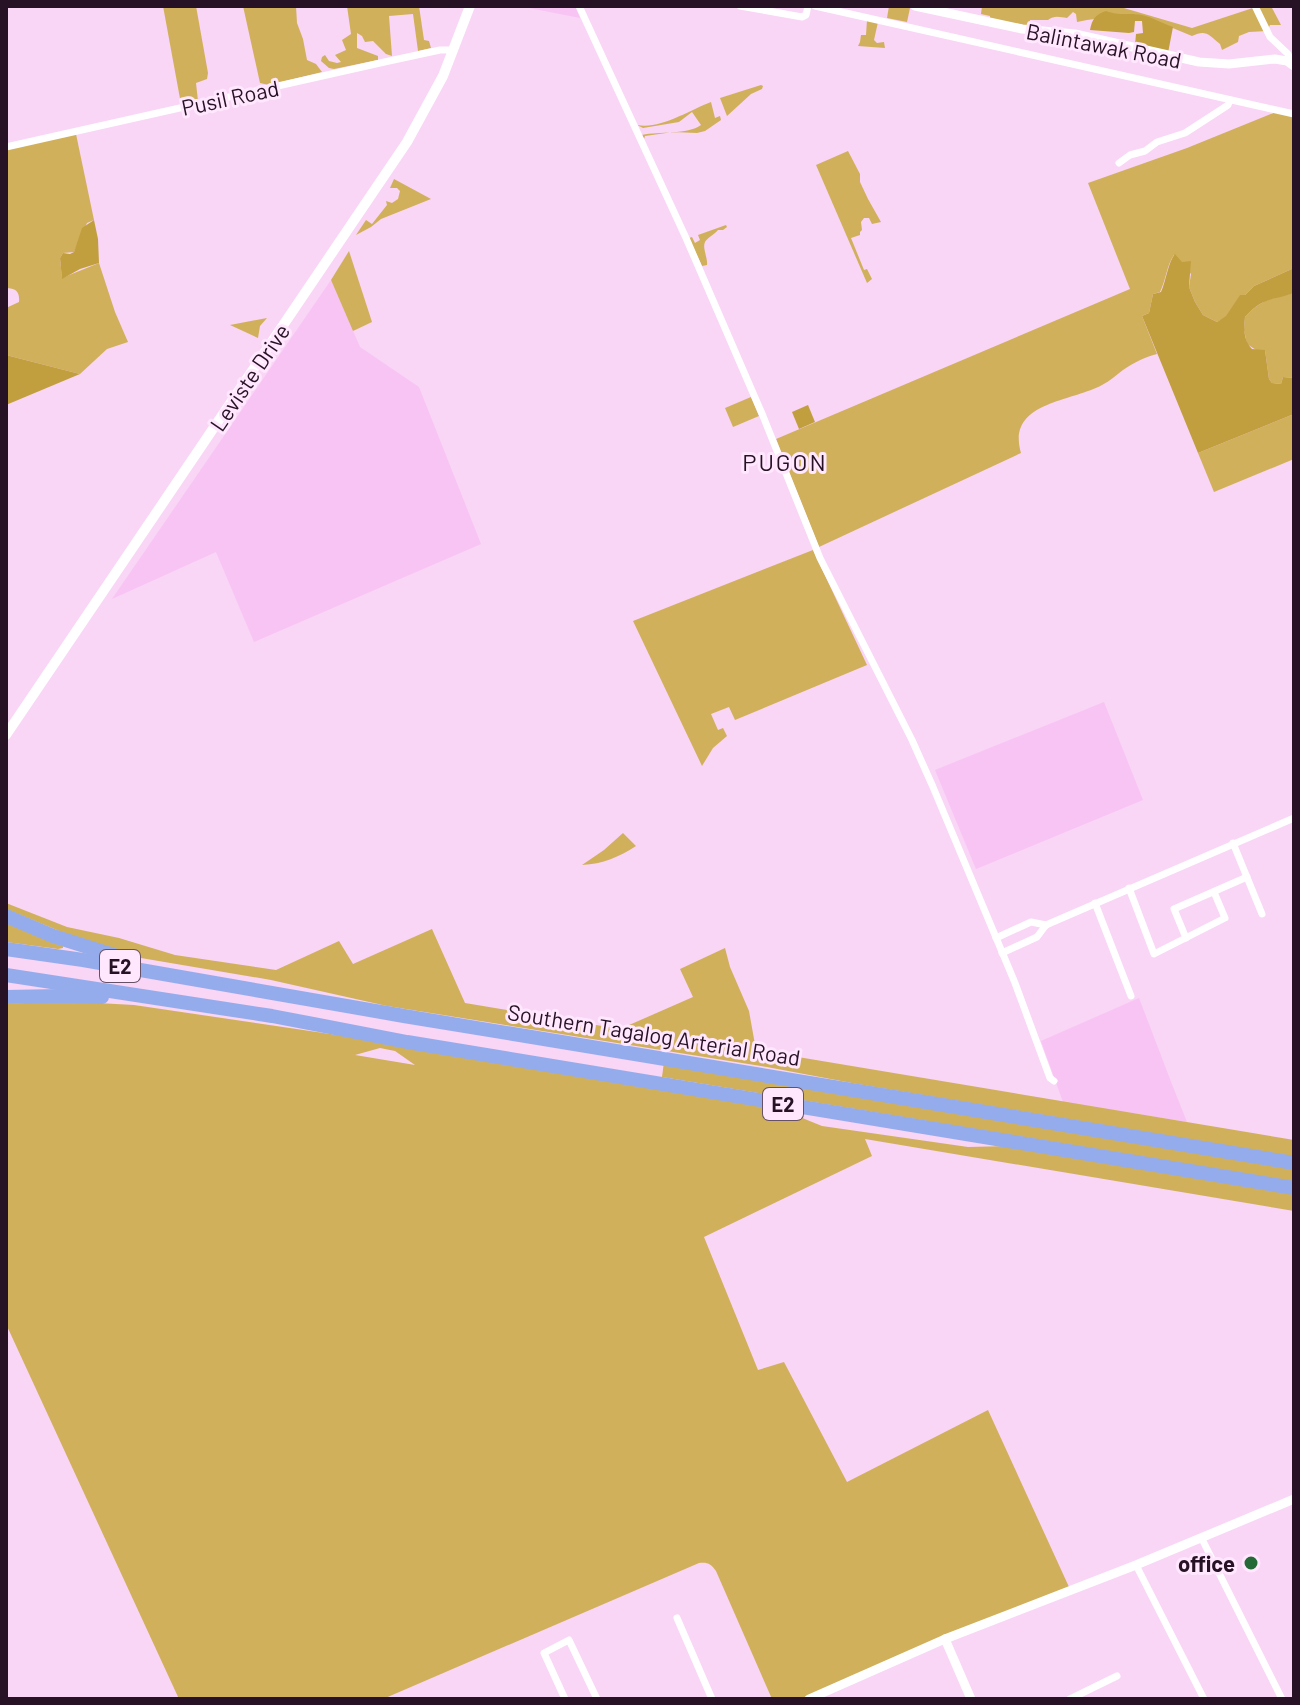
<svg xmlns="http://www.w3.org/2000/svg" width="1300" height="1705" viewBox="0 0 1300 1705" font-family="Barlow,sans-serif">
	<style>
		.built { fill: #f8c4f4 }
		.green { fill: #d1b05b; fill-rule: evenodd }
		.forest { fill: #c29f3e }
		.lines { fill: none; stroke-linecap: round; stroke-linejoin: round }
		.minor { stroke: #fff; stroke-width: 7 }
		.tertiary { stroke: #fff; stroke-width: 9 }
		.secondary { stroke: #fff; stroke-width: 10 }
		.motorway { stroke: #95acec; stroke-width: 14 }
		.poi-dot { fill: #256a36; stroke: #ffe7fd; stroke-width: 3 }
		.labels { text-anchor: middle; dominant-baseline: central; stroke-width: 6; stroke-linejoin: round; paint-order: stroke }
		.shield { fill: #ffe7fd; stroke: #675166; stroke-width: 2 }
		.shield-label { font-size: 20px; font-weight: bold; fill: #261125 }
		.street-label { font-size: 22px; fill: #261125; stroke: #ffe7fd }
		.poi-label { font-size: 22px; font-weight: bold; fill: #261125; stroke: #ffe7fd; text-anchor: end }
		.neighbourhood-label { font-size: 24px; letter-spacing: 2px; fill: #261125; stroke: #ffe7fd }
	</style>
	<rect width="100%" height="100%" fill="#f9d5f6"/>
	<g class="built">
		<polygon points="519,6 575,6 580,18"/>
		<polygon points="331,280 360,347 419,387 481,544 254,642 216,552 112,599"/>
		<polygon points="1104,702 1143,800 976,869 935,770"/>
		<polygon points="1139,998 1173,1087 1187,1122 1063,1102 1041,1041"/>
	</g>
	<g class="green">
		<polygon points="163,6 196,6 208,73 207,79 196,83 198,101 181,104"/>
		<polygon points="243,6 296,6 297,23 303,39 307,60 316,64 322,72 269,85 260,83"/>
		<polygon points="347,6 419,6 424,40 429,41 431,48 418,51 413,14 389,16 392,56 386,54 373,41 365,42 362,36 357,33 357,48 378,56 378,60 334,69 329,68 321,61 322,57 325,55 329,61 337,63 341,62 335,55 346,50 342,40 351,34"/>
		<polygon points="889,6 910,8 907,22 887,18"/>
		<path d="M982,6H1117L1192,28L1259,6H1271L1281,25H1270L1267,31L1249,32L1239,36L1238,42L1222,50L1220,44C1209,35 1206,29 1192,36L1146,17L1133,14L1087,20L1077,22L1076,14L1073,12L1067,18C1060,17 1054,15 1048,20H1030V26L990,19V16L981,14Z"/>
		<polygon points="867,20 878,22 874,40 877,43 884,42 885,48 858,46 860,42 861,35 866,35"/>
		<polygon points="761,85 763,86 762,89 751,94 727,116 720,98"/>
		<path d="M711,102L715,118L720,116L721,120L705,131L697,133L673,132L645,136L644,139L642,135C660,131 687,135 701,125L692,112L679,122L643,128L637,125C659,130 690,110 711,102Z"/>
		<path d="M1276,112L1294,116V268L1254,286L1245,295L1240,296L1226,317L1217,322L1203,315L1195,302L1189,287L1191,274L1174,255C1167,264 1166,280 1160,292L1153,294L1149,313L1142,316L1157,354C1145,357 1133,363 1123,370C1116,375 1110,381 1102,385C1071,402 1006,402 1021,453L819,547L776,439L1130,289L1088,183L1187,148Z"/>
		<path d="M76,134L94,220L87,223L74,252L63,253L60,258L62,278L99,263L115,312L128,342L107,349L80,374L6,355V308L19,302C20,292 16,288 6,288V150Z"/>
		<polygon points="848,151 860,174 860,182 868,199 881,222 872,224 869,218 864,218 861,222 862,230 860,232 860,235 851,238 864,270 867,269 872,279 867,283 816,165"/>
		<polygon points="394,179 431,199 381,219 371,227 356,235 366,220 372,224 387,205 386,201 392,203 398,199 400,191 397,188 390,188"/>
		<path d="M726,225L727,227L723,230H718C715,234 707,238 705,242C702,248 708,258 707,265L702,266L689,238L692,237L695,243L700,240L698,235Z"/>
		<polygon points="349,251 372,322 353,331 331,280"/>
		<path d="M1294,293V378L1283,377L1281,384L1272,383L1269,379L1265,350H1256L1247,344L1244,330L1245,317C1261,299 1272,299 1294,293Z"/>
		<polygon points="267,318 260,326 258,338 230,325"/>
		<polygon points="751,397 759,416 733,427 725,408"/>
		<polygon points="1294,414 1294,459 1214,492 1198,453"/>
		<polygon points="813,550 867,665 735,720 729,707 711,714 718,730 723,728 727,736 713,748 702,766 633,621"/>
		<path d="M623,833L636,846C619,857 603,864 582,865L604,850Z"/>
		<polygon points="6,903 67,927 119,938 175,955 276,970 339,941 353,964 432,929 465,1003 620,1029 693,997 680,969 725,948 730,967 749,1011 756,1050 1294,1140 1294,1157 857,1084 767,1067 387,1006 271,980 141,958 98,947 6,909"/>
		<polygon points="6,923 63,946 63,948 58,949 6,942"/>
		<path d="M61,1001L134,1005L344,1036L780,1109L822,1126L968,1147L1010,1146L1294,1193V1211L865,1139L872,1156L704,1237L758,1370L784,1362L847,1482L988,1410L1069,1587L800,1699H772L716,1571C711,1564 708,1562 699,1563L383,1699H179L6,1324V1004ZM380,1048L395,1051L415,1065L355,1055Z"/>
		<polygon points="664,1062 1294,1167 1294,1182 662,1077"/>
	</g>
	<g class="forest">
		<path d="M1106,11C1118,15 1122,14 1134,14C1147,14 1161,23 1173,27L1168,53L1135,45L1136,34L1143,33L1142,21H1135L1134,32L1129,33L1090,30C1092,19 1096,14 1106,11Z"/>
		<polygon points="94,220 98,239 99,263 80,269 62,279 60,258 63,253 70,254 74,252 82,228"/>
		<path d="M1175,254L1182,262L1191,261L1189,287L1195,302L1203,315L1217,322L1226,316L1240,295H1245L1254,286L1294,268V293C1271,301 1263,297 1245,317C1244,328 1243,340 1252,349L1265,350L1269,379L1272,383L1281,384L1283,377L1294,378V414L1198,453L1142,316L1149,313L1153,294L1161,292C1166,281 1168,262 1175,254Z"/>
		<polygon points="6,355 80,374 6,405"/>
		<polygon points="808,405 815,422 799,429 792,412"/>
	</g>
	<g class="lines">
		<g class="minor">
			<polyline points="579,6 686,238 763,416 820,558 912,740 933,787 1015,983 1050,1078 1054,1081"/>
			<polyline points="740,6 802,17 806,15 808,6"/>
			<polyline points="815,6 1294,114"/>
			<polyline points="1255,6 1270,37 1288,54 1292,64"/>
			<polyline points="6,147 389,61 440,50 454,50"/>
			<polyline points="1119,163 1130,155 1145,151 1157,142 1185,133 1222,109 1228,105 1230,100"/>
			<polyline points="1233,843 1262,914"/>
			<polyline points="1129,888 1154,954 1225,918 1214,892"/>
			<polyline points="1095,903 1131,996"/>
			<polyline points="996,938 1031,922 1046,925"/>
			<polyline points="1186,938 1174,909 1247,877"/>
			<polyline points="1002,953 1037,937 1046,925 1294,818"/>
			<polyline points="1202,1539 1282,1699"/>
			<polyline points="1136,1565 1204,1699"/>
			<polyline points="677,1618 712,1699"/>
			<polyline points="565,1699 544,1653 569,1640 597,1699"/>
			<polyline points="1070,1699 1117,1676"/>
		</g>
		<g class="tertiary">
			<polyline points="915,6 1022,29 1075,34 1199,62 1229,64 1275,59 1287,61 1294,66"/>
			<polyline points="945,1639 971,1699"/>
			<polyline points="809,1699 945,1639 1136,1565 1294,1499"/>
		</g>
		<polyline class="secondary" points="6,735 407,142 443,76 470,6"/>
		<g class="motorway">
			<polyline points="6,916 53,936 126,959"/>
			<polyline points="6,949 83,960 404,1016 1294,1163"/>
			<polyline points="6,975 272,1016 407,1042 1294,1188"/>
			<polyline points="6,997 60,996 102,997"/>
		</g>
	</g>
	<circle class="poi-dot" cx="1251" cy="1563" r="8"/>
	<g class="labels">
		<g class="shield">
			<rect x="100" y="950" width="40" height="32" rx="6"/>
			<rect x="763" y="1088" width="40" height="32" rx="6"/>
		</g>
		<g class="shield-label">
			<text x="120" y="966">E2</text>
			<text x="783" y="1104">E2</text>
		</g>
		<g class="street-label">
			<text transform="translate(1104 45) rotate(11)">Balintawak Road</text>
			<text transform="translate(230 97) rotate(-12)">Pusil Road</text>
			<text transform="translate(249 377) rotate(-56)">Leviste Drive</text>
			<text transform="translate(654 1034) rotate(9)">Southern Tagalog Arterial Road</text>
		</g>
		<g class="poi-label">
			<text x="1235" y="1563">office</text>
		</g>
		<g class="neighbourhood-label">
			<text x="785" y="461">PUGON</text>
		</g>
	</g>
	<rect width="1300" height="1705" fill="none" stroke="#261125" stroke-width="16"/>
</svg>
